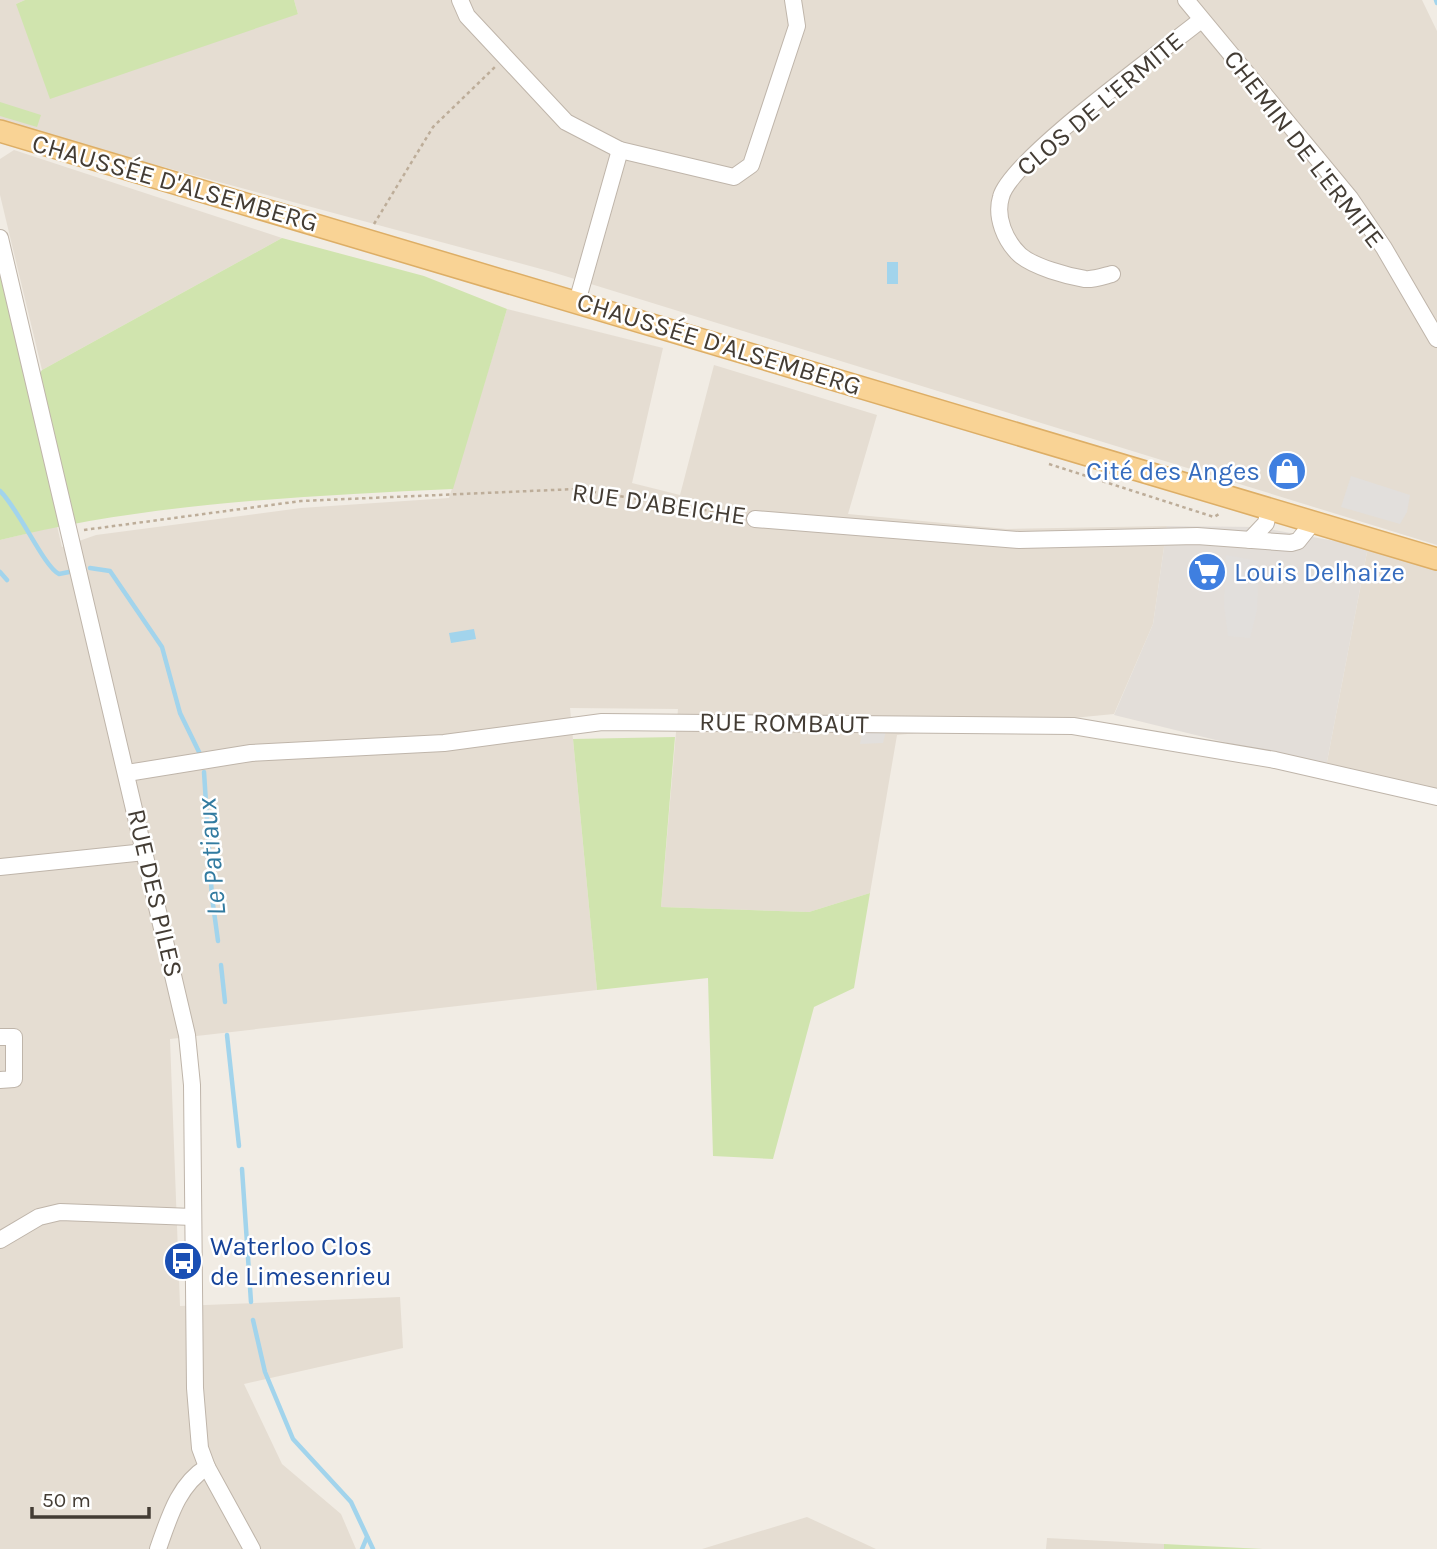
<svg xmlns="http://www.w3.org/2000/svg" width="1437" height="1549" viewBox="0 0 1437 1549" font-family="Karla,sans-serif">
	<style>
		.residential { fill: #e5ddd2 }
		.industrial { fill: #e3ded9 }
		.green { fill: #d0e4ae }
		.parking { fill: #e2dfdc }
		.water { fill: #a2d4ec }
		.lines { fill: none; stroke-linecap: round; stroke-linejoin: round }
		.stream { stroke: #a2d4ec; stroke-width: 4.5 }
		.minor-casing { stroke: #bfb5aa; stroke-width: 18 }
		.major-casing { stroke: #ddae66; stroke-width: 24 }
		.path { stroke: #bdad99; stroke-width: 2.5; stroke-dasharray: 3.5 3.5; stroke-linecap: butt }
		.minor { stroke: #fff; stroke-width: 16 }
		.major { stroke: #f9d395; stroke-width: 21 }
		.labels { text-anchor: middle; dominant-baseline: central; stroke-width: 5; stroke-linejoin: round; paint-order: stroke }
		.street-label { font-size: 26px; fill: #433c34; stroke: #fff }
		.shop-label { font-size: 26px; fill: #366cbe; stroke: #fff; text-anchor: end }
		.transit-label { font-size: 26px; fill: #164399; stroke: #fff; text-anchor: start }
		.water-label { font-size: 28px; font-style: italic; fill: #327ba0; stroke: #fff }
	</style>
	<rect width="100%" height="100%" fill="#f1ece4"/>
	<g class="residential">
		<polygon points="0,0 25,0 16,4 298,14 294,0 1422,0 1437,31 1437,545 552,272 86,146 0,120"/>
		<polygon points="14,150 282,238 42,370 0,195 0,159"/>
		<polygon points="507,309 663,348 632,483 680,495 714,365 877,415 848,514 1007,529 1167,526 1153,624 1114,714 897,735 870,893 809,912 661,907 678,709 570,708 597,990 170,1039 180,1306 400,1297 403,1348 244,1384 282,1464 341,1514 356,1549 0,1549 0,540 57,526 62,547 96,535 301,508 449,498"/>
		<polygon points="1368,547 1437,567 1437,802 1326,767"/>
		<polygon points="807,1517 876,1549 702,1549"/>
		<polygon points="1047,1538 1164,1544 1164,1549 1046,1549"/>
	</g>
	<polygon class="industrial" points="1167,526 1257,527 1368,547 1326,767 1114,715 1153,624"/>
	<g class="green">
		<polygon points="25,0 294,0 298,14 50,99 16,4"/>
		<polygon points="0,102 41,115 37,127 0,116"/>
		<path d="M282,238L424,276L507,309L453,489C302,496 147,503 0,540V272L30,388L42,370Z"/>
		<polygon points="675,737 661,907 809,912 870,893 854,988 814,1007 773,1159 713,1156 708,978 597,990 573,739"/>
		<polygon points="1164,1544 1263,1549 1164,1549"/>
	</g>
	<g class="parking">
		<polygon points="1351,476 1410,495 1407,512 1400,524 1341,507"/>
		<polygon points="1226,555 1259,561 1257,610 1250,638 1228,636 1224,605"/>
		<polygon points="863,727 887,727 883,743 860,744"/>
	</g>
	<g class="water">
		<rect x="887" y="262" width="11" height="22"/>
		<polygon points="474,629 476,639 451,643 449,633"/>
	</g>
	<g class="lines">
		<g class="stream">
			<polyline points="1436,0 1437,3"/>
			<path d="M0,491C19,509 44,567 59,574L69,572"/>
			<polyline points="90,568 110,571 162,647 180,713 200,754"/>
			<polyline points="0,572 7,580"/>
			<polyline points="204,772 212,897 218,941"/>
			<polyline points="221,965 225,1002"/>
			<polyline points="227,1035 239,1146"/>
			<polyline points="242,1169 251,1302"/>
			<polyline points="253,1320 265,1372 293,1439 351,1502 373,1549"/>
			<polyline points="362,1549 367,1537"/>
		</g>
		<defs>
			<g id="minor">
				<polyline points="460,0 467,16 566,122 620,150 734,177 751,165 797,26 793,0"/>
				<polyline points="1186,0 1350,198 1384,248 1437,339"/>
				<polyline points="0,238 187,1035 192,1085 195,1388 200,1448 207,1467 252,1549"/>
				<path d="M1112,274C1104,276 1093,280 1085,279C1067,276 1034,267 1020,255C1005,241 995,217 1001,197C1010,160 1164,50 1201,20"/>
				<polyline points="577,302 620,150"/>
				<polyline points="755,519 1019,540 1197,536 1291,543 1298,541 1314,521"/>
				<polyline points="1250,540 1266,523 1269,508"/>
				<polyline points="127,773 251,753 444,743 602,722 1073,726 1275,760 1437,797"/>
				<polyline points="0,867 145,852"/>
				<polyline points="0,1037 14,1037 14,1079 0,1080"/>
				<polyline points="0,1240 39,1217 60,1212 193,1217"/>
				<path d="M158,1549C169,1518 178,1485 207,1467"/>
			</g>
			<polyline id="major" points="0,131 1437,559"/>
		</defs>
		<use href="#minor" class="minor-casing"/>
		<use href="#major" class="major-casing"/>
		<g class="path">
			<polyline points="374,224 433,127 495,67"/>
			<polyline points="1049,464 1214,517 1219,514"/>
			<polyline points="84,530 301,501 576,489 741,516"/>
		</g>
		<use href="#minor" class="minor"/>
		<use href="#major" class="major"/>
	</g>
	<defs>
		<symbol id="shop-disc" viewBox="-11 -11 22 22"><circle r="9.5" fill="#3f7fe0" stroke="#fff"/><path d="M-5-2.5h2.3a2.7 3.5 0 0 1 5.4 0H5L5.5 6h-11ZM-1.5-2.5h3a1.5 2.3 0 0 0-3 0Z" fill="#fff"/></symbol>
		<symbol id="supermarket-disc" viewBox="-11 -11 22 22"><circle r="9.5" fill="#3f7fe0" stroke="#fff"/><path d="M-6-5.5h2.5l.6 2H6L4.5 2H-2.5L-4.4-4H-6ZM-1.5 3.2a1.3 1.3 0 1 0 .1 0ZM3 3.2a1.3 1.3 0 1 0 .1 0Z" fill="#fff"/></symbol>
		<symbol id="bus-disc" viewBox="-11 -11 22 22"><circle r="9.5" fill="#1a4fb4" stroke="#fff"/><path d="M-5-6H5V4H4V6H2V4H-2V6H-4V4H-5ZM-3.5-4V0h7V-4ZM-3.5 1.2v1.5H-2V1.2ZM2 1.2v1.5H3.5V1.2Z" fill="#fff"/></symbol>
	</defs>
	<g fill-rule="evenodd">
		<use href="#shop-disc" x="1265" y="449" width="44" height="44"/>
		<use href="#supermarket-disc" x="1185" y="550" width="44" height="44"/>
		<use href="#bus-disc" x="161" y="1239" width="44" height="44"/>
	</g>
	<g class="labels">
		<g class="street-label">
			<text transform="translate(1100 104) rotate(-40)">CLOS DE L'ERMITE</text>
			<text transform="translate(1304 149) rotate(52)">CHEMIN DE L'ERMITE</text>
			<text transform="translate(175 183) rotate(16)">CHAUSSÉE D'ALSEMBERG</text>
			<text transform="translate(719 344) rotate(17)">CHAUSSÉE D'ALSEMBERG</text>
			<text transform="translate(659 504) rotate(8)">RUE D'ABEICHE</text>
			<text transform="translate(784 723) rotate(1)">RUE ROMBAUT</text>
			<text transform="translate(155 893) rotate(77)">RUE DES PILES</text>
		</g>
		<g class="shop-label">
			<text x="1260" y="471">Cité des Anges</text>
			<text x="1234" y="572" text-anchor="start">Louis Delhaize</text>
		</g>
		<g class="transit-label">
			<text x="210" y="1246">Waterloo Clos<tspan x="210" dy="30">de Limesenrieu</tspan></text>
		</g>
		<g class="water-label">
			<text transform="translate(211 857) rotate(-95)">Le Patiaux</text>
		</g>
	</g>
	<path d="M32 1507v10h117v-10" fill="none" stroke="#433c34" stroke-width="3.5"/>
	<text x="42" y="1507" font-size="21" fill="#433c34" stroke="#ffffff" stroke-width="5" paint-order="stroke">50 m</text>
</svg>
